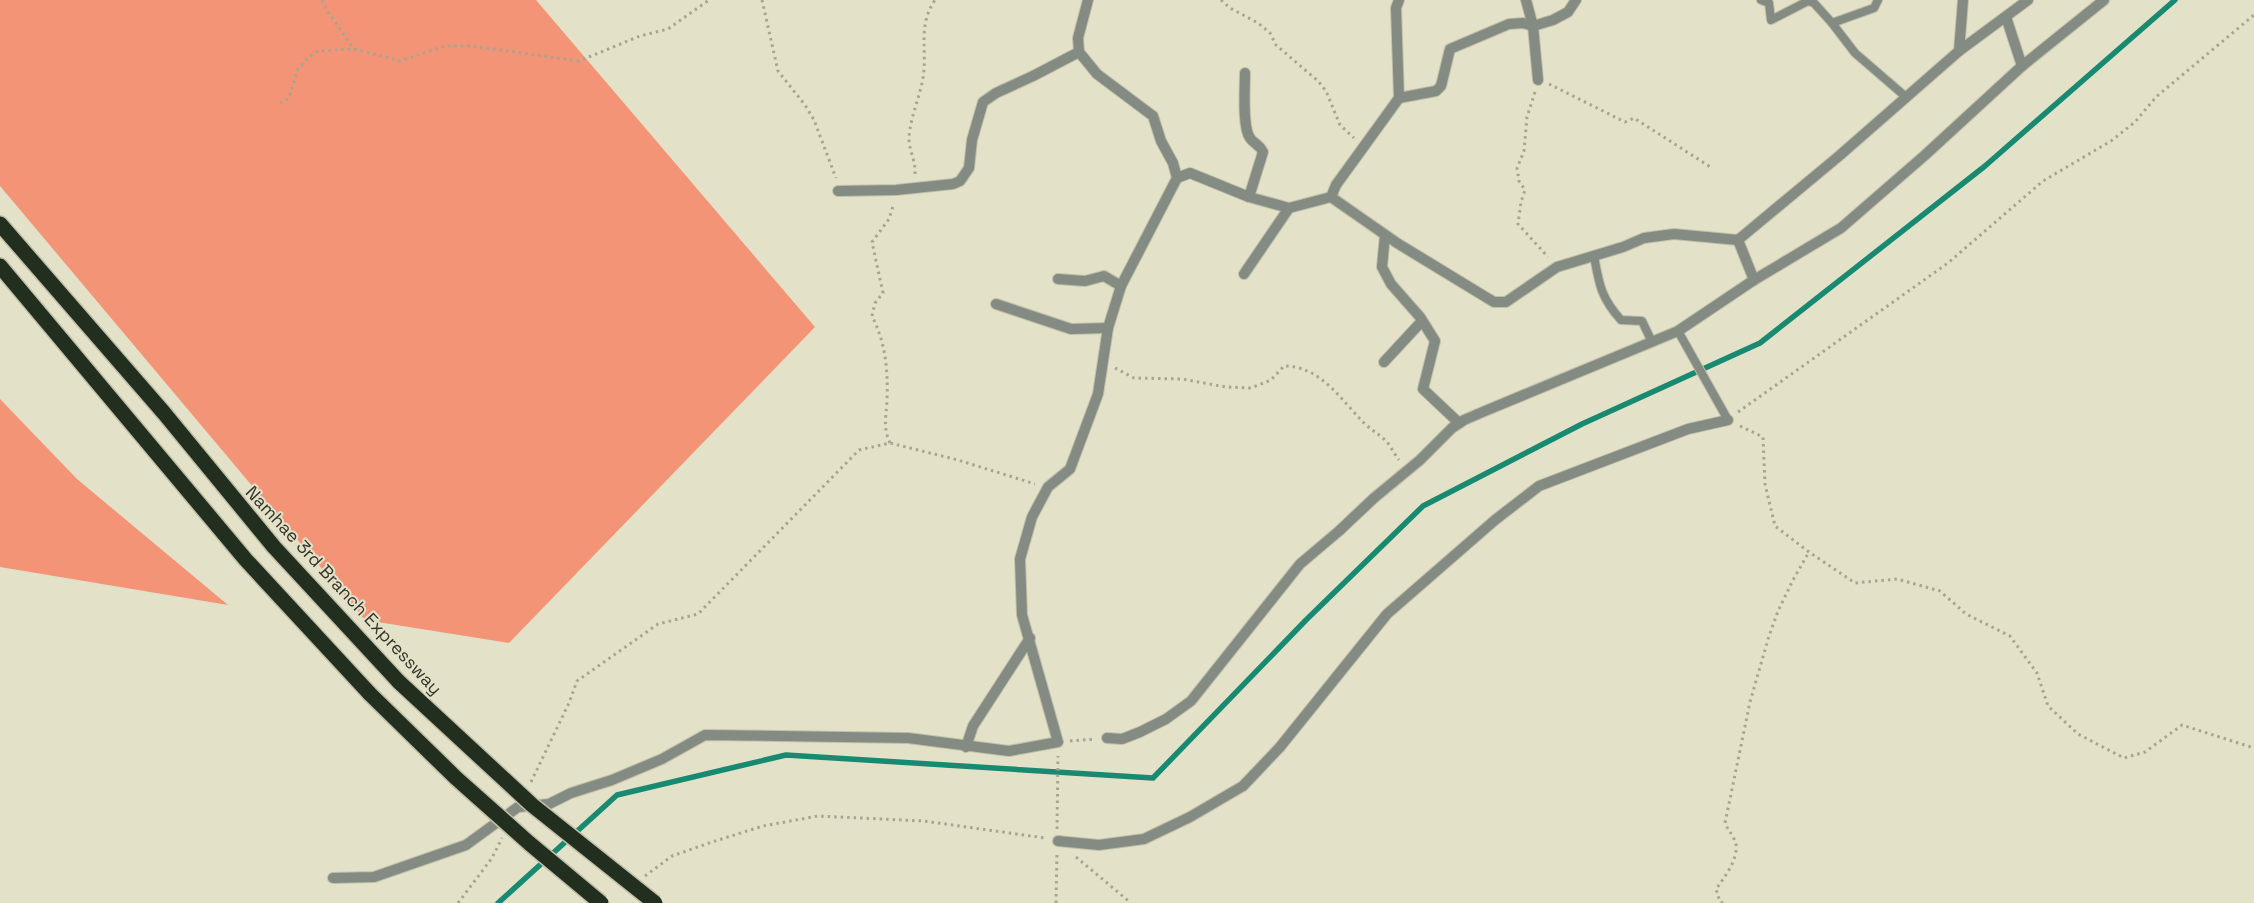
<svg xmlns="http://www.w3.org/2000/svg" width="2254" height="903" viewBox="0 0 2254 903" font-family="'Space Grotesk',sans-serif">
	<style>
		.green { fill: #f49477 }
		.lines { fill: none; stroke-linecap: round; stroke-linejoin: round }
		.stream { stroke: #188a71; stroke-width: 5.5 }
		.lane-casing { stroke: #c0bfa9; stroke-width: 10 }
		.street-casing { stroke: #c0bfa9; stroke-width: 12 }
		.highway-casing { stroke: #c0bfa9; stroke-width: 18 }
		.path { stroke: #a6a591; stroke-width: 3; stroke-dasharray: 2.5 4; stroke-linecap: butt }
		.lane { stroke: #848b82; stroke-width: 8 }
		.street { stroke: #848b82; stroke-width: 10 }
		.highway { stroke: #222f1f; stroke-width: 15 }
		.highway-bridge-casing { stroke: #c0bfa9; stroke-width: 18; stroke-linecap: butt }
		.highway-bridge { stroke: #222f1f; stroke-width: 15 }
		.labels { text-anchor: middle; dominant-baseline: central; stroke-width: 4; stroke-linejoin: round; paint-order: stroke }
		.street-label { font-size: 18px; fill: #35342a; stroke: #e3e2c9 }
	</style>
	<rect width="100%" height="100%" fill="#e3e2c9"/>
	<g class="green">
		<polygon points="0,0 536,0 815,327 509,643 365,620 0,186"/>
		<polygon points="0,399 77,479 228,605 0,567"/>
	</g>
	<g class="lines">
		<polyline class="stream" points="498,903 617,795 786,755 1153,778 1306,620 1423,506 1582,424 1760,343 1985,166 2175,0"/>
		<defs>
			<g id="lane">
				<polyline points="1761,0 1769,3 1771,20 1808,1 1814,3 1832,23 1874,8 1878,0"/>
				<polyline points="1832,23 1855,53 1906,97"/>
				<path d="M1594,256C1599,284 1601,298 1621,320L1642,321L1652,342"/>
				<polyline points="1678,331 1728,420"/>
			</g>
			<g id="street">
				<polyline points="1526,0 1533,26 1538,80"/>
				<polyline points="2006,17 2022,66"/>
				<polyline points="1959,51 2028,0"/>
				<path d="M1245,73C1245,88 1242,127 1250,138C1254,144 1259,144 1263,152L1249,197"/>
				<polyline points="1399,98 1436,91 1441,86 1450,49 1509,24 1523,23 1533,26 1553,20 1568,12 1576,0"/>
				<polyline points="1177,178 1190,173 1249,197 1289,208 1331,197 1397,243 1484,296 1494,302 1506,302 1557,267 1623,247 1644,238 1674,234 1738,240 1839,156 1959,51 1963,0"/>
				<polyline points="838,191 896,190 953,184 960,181 969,168 972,140 983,102 996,93 1033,76 1079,52"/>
				<polyline points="1331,197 1336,185 1399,98 1396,8 1399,0"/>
				<polyline points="1385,235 1382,267 1391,284 1420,317 1435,341 1423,389 1459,423"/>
				<polyline points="1244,274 1289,208"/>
				<polyline points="1058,279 1085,281 1104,276 1121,286"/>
				<polyline points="1754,280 1841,228 1924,156 2022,66 2104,0"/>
				<polyline points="996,304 1071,329 1108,328"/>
				<polyline points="1384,362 1422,321"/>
				<polyline points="1107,738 1122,739 1140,732 1166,719 1191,701 1300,564 1339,531 1374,498 1420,460 1452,428 1464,420 1485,411 1678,331 1754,280 1738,240"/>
				<polyline points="966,747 973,726 1030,638"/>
				<polyline points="1058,841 1099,845 1144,839 1190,817 1243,786 1280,747 1387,614 1495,520 1539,486 1688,429 1728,420"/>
				<polyline points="333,878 374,877 466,845 518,807 549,804 571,793 612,780 662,759 705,735 908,738 1009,751 1058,742 1022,615 1020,559 1032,517 1048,487 1070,469 1098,394 1108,328 1121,286 1177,178 1173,163 1161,141 1153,116 1097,74 1079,52 1078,38 1088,0"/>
			</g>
			<g id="highway">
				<polyline points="0,224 164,413 274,547 399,682"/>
				<polyline points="0,266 246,560 370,694"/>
			</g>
		</defs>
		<use href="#lane" class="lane-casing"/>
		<use href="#street" class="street-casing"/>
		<use href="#highway" class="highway-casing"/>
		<g class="path">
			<polyline points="322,0 328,12 354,49"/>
			<polyline points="762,0 778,71 805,105 814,120 836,178"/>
			<polyline points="1221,0 1230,8 1258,23 1270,33 1276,45 1318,81 1326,91 1340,125 1354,138"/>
			<polyline points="1549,84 1625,122 1634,118 1712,168"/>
			<polyline points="1535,92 1527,117 1524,151 1517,168 1519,181 1525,190 1521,202 1518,224 1548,257"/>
			<polyline points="280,103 289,98 298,69 308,58 318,51 354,49 400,61 445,46 472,46 579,61 640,36 668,29 709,0"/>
			<path d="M915,174C916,160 908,149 909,136C911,117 918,101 922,83C929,53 916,28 935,0"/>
			<path d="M1115,368L1134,378L1182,379L1226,387L1251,388L1271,380L1284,366C1321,366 1341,400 1364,423C1371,430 1379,434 1386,441C1391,446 1394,454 1399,460"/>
			<polyline points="1738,412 1948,263 2043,181 2111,141 2135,122 2156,97 2254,15"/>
			<polyline points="1740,426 1763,437 1765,484 1775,526 1809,552 1855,583 1897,579 1940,591 1966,614 2010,636 2037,673 2048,706 2078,734 2124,758 2145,752 2182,725 2254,748"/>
			<path d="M890,443C883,428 886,417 887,401C888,370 886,344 872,316L875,303L883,293L872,242L889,219L894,203"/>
			<polyline points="1070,741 1094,739"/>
			<polyline points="531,782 569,703 577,681 658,624 698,614 859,450 890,443 958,460 1035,484"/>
			<polyline points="1057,829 1058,756"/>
			<polyline points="1076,857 1131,903"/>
			<polyline points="645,876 672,856 712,842 763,826 818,816 924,821 1045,838"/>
			<polyline points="458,903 492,858 502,838"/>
			<polyline points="1056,903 1057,853"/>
			<path d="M1723,903L1720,902L1716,889C1724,878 1741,856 1735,841C1732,834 1728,830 1725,823L1750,702L1769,636L1778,611L1793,580L1809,552"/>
		</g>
		<use href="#lane" class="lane"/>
		<use href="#street" class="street"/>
		<use href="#highway" class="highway"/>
		<defs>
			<g id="highway-bridge">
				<polyline points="399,682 532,805 655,903"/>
				<polyline points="370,694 456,778 529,843 601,903"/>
			</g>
		</defs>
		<use href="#highway-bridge" class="highway-bridge-casing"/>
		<use href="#highway-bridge" class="highway-bridge"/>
	</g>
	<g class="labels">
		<g class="street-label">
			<text transform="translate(344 590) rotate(47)">Namhae 3rd Branch Expressway</text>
		</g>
	</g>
</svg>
